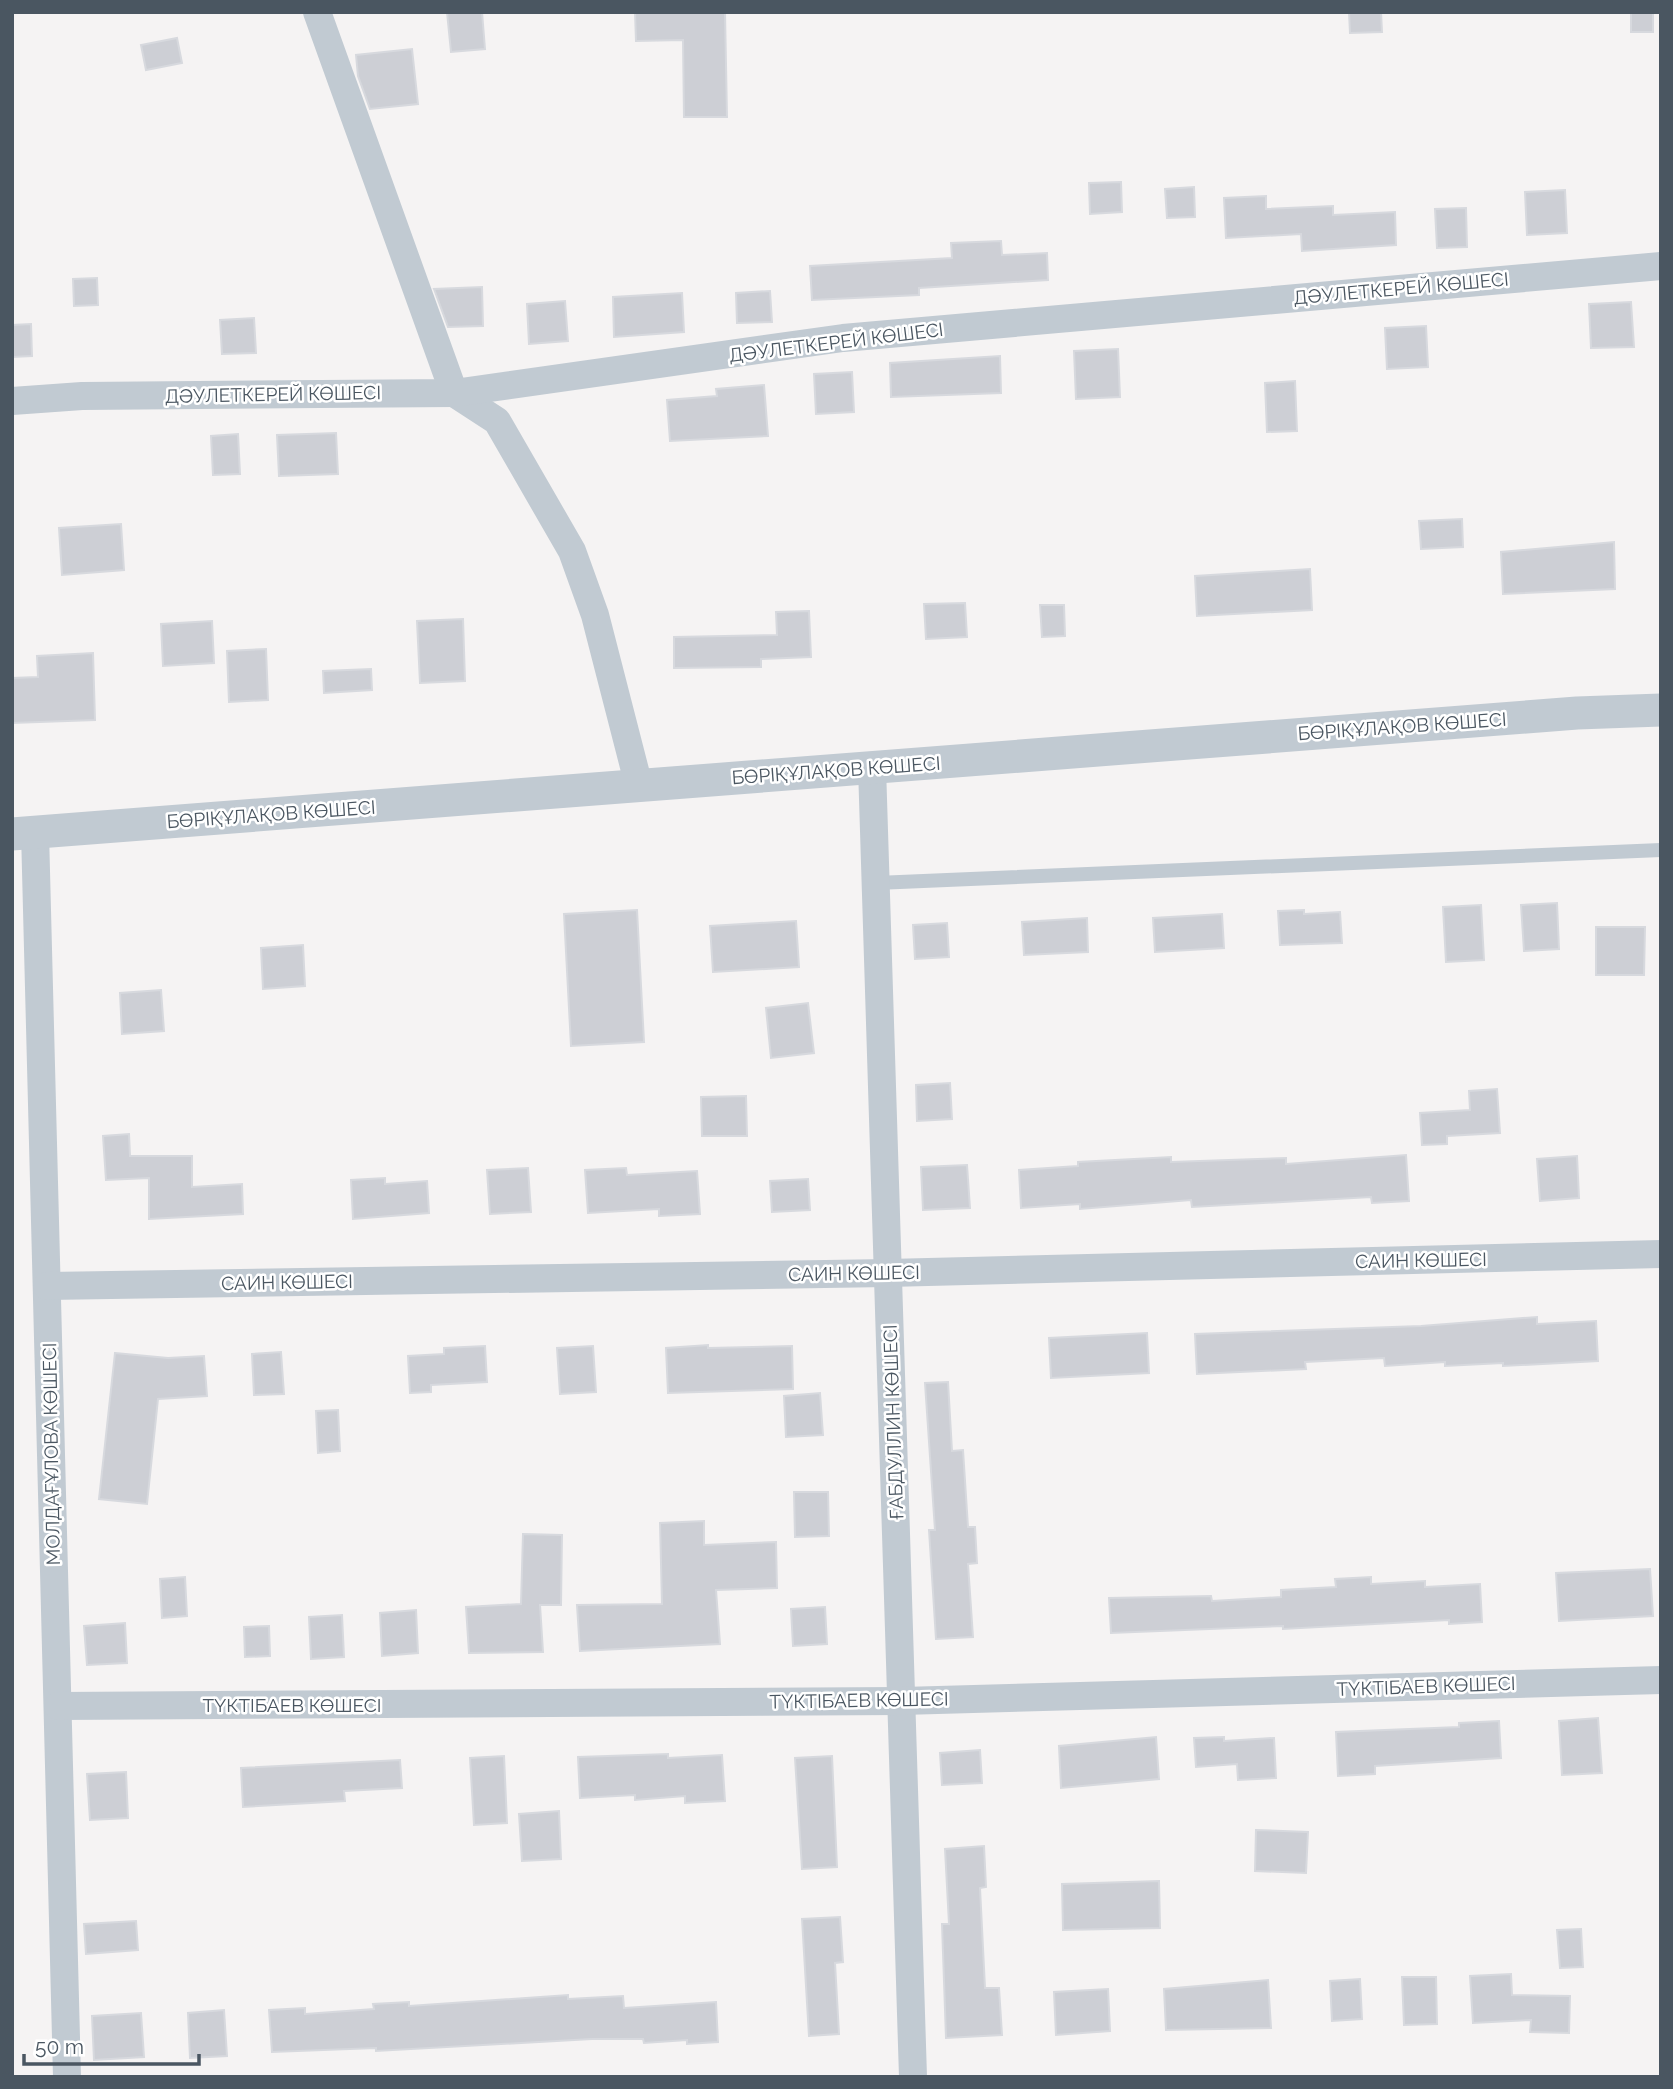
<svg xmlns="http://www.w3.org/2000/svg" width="1673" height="2089" viewBox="0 0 1673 2089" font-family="Raleway,sans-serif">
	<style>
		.building { fill: #cdcfd5; stroke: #d7d9de; stroke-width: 2 }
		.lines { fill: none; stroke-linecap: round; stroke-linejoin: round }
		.service { stroke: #c1cad2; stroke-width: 14 }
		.minor { stroke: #c1cad2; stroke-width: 28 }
		.tertiary { stroke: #c1cad2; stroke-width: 33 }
		.labels { text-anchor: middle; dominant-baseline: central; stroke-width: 5; stroke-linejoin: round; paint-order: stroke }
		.street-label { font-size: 19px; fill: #4a5661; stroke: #fff }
	</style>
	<rect width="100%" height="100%" fill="#f5f3f3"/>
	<g class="building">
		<polygon points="447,12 482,12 485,49 451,52"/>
		<polygon points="635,12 725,12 727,117 684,117 683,40 636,41"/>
		<polygon points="1349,12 1381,12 1382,32 1350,33"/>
		<rect x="1631" y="12" width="22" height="20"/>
		<polygon points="177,38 182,63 146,70 141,45"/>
		<polygon points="412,49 418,104 370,109 358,76 356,55"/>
		<polygon points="1121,182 1122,212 1090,214 1089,183"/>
		<polygon points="1194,187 1195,217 1167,218 1165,189"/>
		<polygon points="1565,190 1567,233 1527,235 1525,192"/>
		<polygon points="1266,196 1266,209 1333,206 1333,215 1395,212 1396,245 1302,251 1301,234 1226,238 1224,198"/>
		<polygon points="1466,208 1467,247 1437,248 1435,209"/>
		<polygon points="1001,241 1002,255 1047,253 1048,280 919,288 919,295 812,300 810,266 952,258 951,243"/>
		<polygon points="97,278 98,305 74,306 73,279"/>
		<polygon points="482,287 483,326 448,327 434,289"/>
		<polygon points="770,291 772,322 737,323 736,293"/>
		<polygon points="682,293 684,332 614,337 613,297"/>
		<polygon points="565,301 568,341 529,344 527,304"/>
		<polygon points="1631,302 1634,347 1591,348 1589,304"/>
		<polygon points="254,318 256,353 222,354 220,320"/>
		<polygon points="31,324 32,356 12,357 12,325"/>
		<polygon points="1426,326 1428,367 1387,369 1385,328"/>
		<polygon points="1118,349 1120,397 1076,399 1074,351"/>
		<polygon points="1000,356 1001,393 891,397 890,363"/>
		<polygon points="852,372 854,412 816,414 814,374"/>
		<polygon points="1295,381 1297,431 1267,432 1265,383"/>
		<polygon points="764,385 768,436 670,441 667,400 717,396 716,389"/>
		<polygon points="336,433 338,474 279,476 277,435"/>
		<polygon points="238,434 240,474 213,475 211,436"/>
		<polygon points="1462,519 1463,547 1421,549 1419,521"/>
		<polygon points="121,524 124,570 62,575 59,528"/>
		<polygon points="1614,542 1615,589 1503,594 1501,552"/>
		<polygon points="1310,569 1312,610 1197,616 1195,576"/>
		<polygon points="965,603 967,637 926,639 924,604"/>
		<polygon points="1040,605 1064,605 1065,636 1042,637"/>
		<polygon points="809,611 811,657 761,659 761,667 674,668 674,637 777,635 776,612"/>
		<polygon points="463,619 465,681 420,683 417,621"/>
		<polygon points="212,621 214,663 163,666 161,624"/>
		<polygon points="266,649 268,700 229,702 227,651"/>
		<polygon points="93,653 95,720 12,723 12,678 38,677 37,656"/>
		<polygon points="371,669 372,690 324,693 323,671"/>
		<polygon points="1557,903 1559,949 1524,951 1521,905"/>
		<polygon points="1481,905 1484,960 1446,962 1443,907"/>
		<polygon points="637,910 644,1042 571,1046 564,914"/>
		<polygon points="1304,910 1304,914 1340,912 1342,943 1280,945 1278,911"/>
		<polygon points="1222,914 1224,948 1155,952 1153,918"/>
		<polygon points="1087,918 1088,952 1024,955 1022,922"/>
		<polygon points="796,921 799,967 713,972 710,926"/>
		<polygon points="947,923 949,957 915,959 913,925"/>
		<polygon points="1596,927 1645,927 1644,975 1596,975"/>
		<polygon points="303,945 305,986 263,989 261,948"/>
		<polygon points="161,990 164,1031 122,1034 120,993"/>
		<polygon points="808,1003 814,1053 771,1058 766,1008"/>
		<polygon points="950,1083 952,1119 917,1121 916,1085"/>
		<polygon points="1497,1089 1500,1133 1447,1136 1447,1144 1422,1145 1420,1113 1470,1110 1469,1091"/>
		<polygon points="746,1096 747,1136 702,1136 701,1097"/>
		<polygon points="129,1134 130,1156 192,1156 192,1187 242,1184 243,1214 149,1219 149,1178 106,1180 103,1136"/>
		<polygon points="1406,1155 1409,1201 1372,1203 1371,1197 1192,1207 1191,1200 1080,1209 1080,1204 1021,1208 1019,1170 1078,1166 1078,1162 1171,1157 1171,1162 1286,1158 1286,1164"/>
		<polygon points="1577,1156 1579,1198 1540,1201 1537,1159"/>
		<polygon points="967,1165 970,1208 923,1210 921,1167"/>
		<polygon points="528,1168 531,1212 490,1214 487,1170"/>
		<polygon points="626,1168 627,1175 697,1171 700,1214 659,1216 659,1209 588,1213 585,1170"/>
		<polygon points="385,1178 385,1184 427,1181 429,1213 353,1219 351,1180"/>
		<polygon points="808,1179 810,1210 772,1212 770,1181"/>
		<polygon points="1537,1317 1537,1324 1596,1321 1598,1361 1503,1366 1503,1363 1445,1366 1445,1362 1385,1366 1384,1358 1305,1362 1306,1369 1197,1374 1195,1334 1421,1326"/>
		<polygon points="1147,1333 1149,1373 1051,1378 1049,1338"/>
		<polygon points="708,1345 708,1348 792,1346 793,1389 668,1393 666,1348"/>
		<polygon points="485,1346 487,1382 431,1385 431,1392 410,1393 408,1356 444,1354 444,1348"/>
		<polygon points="593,1346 596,1392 560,1394 557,1348"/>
		<polygon points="281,1352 284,1394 254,1395 252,1354"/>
		<polygon points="115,1353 168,1358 204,1356 207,1396 158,1399 147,1504 99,1499"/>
		<polygon points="948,1382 952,1451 963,1450 968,1527 975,1527 977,1563 968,1564 973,1637 936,1639 929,1530 935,1530 925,1383"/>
		<polygon points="820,1393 823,1435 786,1437 784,1396"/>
		<polygon points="338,1410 340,1451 318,1453 316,1411"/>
		<polygon points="794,1492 828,1492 829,1536 795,1537"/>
		<polygon points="704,1521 704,1545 776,1542 777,1588 716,1590 720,1644 580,1651 577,1605 662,1604 660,1523"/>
		<polygon points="523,1534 562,1535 561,1605 540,1605 543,1652 469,1653 466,1607 521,1604"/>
		<polygon points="1650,1569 1653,1616 1559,1621 1556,1573"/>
		<polygon points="185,1577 187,1616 162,1618 160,1579"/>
		<polygon points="1371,1577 1371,1584 1425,1581 1425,1587 1480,1584 1482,1622 1449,1624 1449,1620 1283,1629 1283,1626 1111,1633 1109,1598 1211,1596 1212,1601 1281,1597 1281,1590 1336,1587 1335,1579"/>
		<polygon points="825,1607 827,1644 793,1646 791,1609"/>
		<polygon points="416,1610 418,1653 382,1656 380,1613"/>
		<polygon points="342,1615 344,1657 311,1659 309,1617"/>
		<polygon points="125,1623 127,1663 87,1665 84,1626"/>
		<polygon points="269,1626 270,1656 245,1657 244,1627"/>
		<polygon points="1598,1718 1602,1773 1562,1775 1559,1721"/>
		<polygon points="1499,1721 1501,1758 1375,1766 1375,1774 1338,1776 1336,1732 1459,1727 1459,1723"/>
		<polygon points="1156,1737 1159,1779 1061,1788 1059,1746"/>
		<polygon points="1224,1737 1224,1741 1274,1738 1276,1778 1238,1780 1237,1764 1196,1767 1194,1738"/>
		<polygon points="980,1750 982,1783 942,1785 940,1753"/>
		<polygon points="668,1754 668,1758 722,1755 725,1801 685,1803 685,1796 635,1800 635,1795 580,1798 578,1757"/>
		<polygon points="504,1756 507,1823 474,1825 470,1758"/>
		<polygon points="832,1756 837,1867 802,1869 795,1758"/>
		<polygon points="400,1760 402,1788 344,1791 345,1801 243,1807 241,1768"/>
		<polygon points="126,1772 128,1818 90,1820 87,1774"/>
		<polygon points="559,1811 561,1859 522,1861 519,1814"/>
		<polygon points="1256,1830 1308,1832 1306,1873 1255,1871"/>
		<polygon points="984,1846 986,1887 980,1888 985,1988 999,1988 1002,2035 946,2038 942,1924 949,1924 945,1849"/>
		<polygon points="1159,1881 1160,1928 1063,1930 1062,1884"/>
		<polygon points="840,1917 843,1962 835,1963 839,2034 809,2036 802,1919"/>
		<polygon points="136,1921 138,1950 86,1954 84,1924"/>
		<polygon points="1581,1929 1583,1967 1560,1968 1557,1930"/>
		<polygon points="1511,1974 1512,1995 1570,1996 1569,2033 1530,2032 1531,2020 1473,2023 1470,1976"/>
		<polygon points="1402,1977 1436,1977 1437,2024 1404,2025"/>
		<polygon points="1360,1979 1362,2019 1332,2021 1330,1981"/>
		<polygon points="1268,1980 1271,2028 1166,2030 1164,1989"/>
		<polygon points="1108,1989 1110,2031 1056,2035 1054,1992"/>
		<polygon points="568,1995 568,1999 623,1996 624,2008 716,2002 718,2042 687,2044 687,2040 644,2043 643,2039 592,2039 376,2051 376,2048 272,2052 269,2010 305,2008 305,2014 374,2009 373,2004 409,2002 409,2006"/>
		<polygon points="224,2010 227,2056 190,2058 188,2013"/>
		<polygon points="141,2013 144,2057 94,2060 92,2016"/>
	</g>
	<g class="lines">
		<polyline class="service" points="876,883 1661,850"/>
		<g class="minor">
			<polyline points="317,12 454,393 497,421 572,551 595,615 639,786"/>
			<polyline points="12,401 82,396 454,393 843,338 1661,266"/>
			<polyline points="872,767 913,2077"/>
			<polyline points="35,832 67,2077"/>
			<polyline points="47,1286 888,1273 1661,1254"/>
			<polyline points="58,1706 902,1701 1661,1680"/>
		</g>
		<polyline class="tertiary" points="12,834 1577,713 1661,710"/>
	</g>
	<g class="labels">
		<g class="street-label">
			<text transform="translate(1401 288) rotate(-5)">ДӘУЛЕТКЕРЕЙ КӨШЕСІ</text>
			<text transform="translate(836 342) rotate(-7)">ДӘУЛЕТКЕРЕЙ КӨШЕСІ</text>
			<text transform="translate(273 394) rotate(-1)">ДӘУЛЕТКЕРЕЙ КӨШЕСІ</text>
			<text transform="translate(1402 726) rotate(-4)">БӨРІҚҰЛАҚОВ КӨШЕСІ</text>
			<text transform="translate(836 770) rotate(-4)">БӨРІҚҰЛАҚОВ КӨШЕСІ</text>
			<text transform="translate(271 814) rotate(-4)">БӨРІҚҰЛАҚОВ КӨШЕСІ</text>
			<text transform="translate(1421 1260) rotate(-1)">САИН КӨШЕСІ</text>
			<text transform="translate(854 1273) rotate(-1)">САИН КӨШЕСІ</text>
			<text transform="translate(287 1282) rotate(-1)">САИН КӨШЕСІ</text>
			<text transform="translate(893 1422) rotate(-92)">ҒАБДУЛЛИН КӨШЕСІ</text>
			<text transform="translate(51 1454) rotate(-91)">МОЛДАҒҰЛОВА КӨШЕСІ</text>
			<text transform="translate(1426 1686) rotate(-2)">ТҮКТІБАЕВ КӨШЕСІ</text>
			<text transform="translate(859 1700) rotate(-1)">ТҮКТІБАЕВ КӨШЕСІ</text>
			<text x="292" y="1705">ТҮКТІБАЕВ КӨШЕСІ</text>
		</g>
	</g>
	<rect width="1673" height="2089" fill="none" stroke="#4a5661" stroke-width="28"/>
	<path d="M24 2054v10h175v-10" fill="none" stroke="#4a5661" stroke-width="3.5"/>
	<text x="35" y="2054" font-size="21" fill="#4a5661" stroke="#ffffff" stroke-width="5" paint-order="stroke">50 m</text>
</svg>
